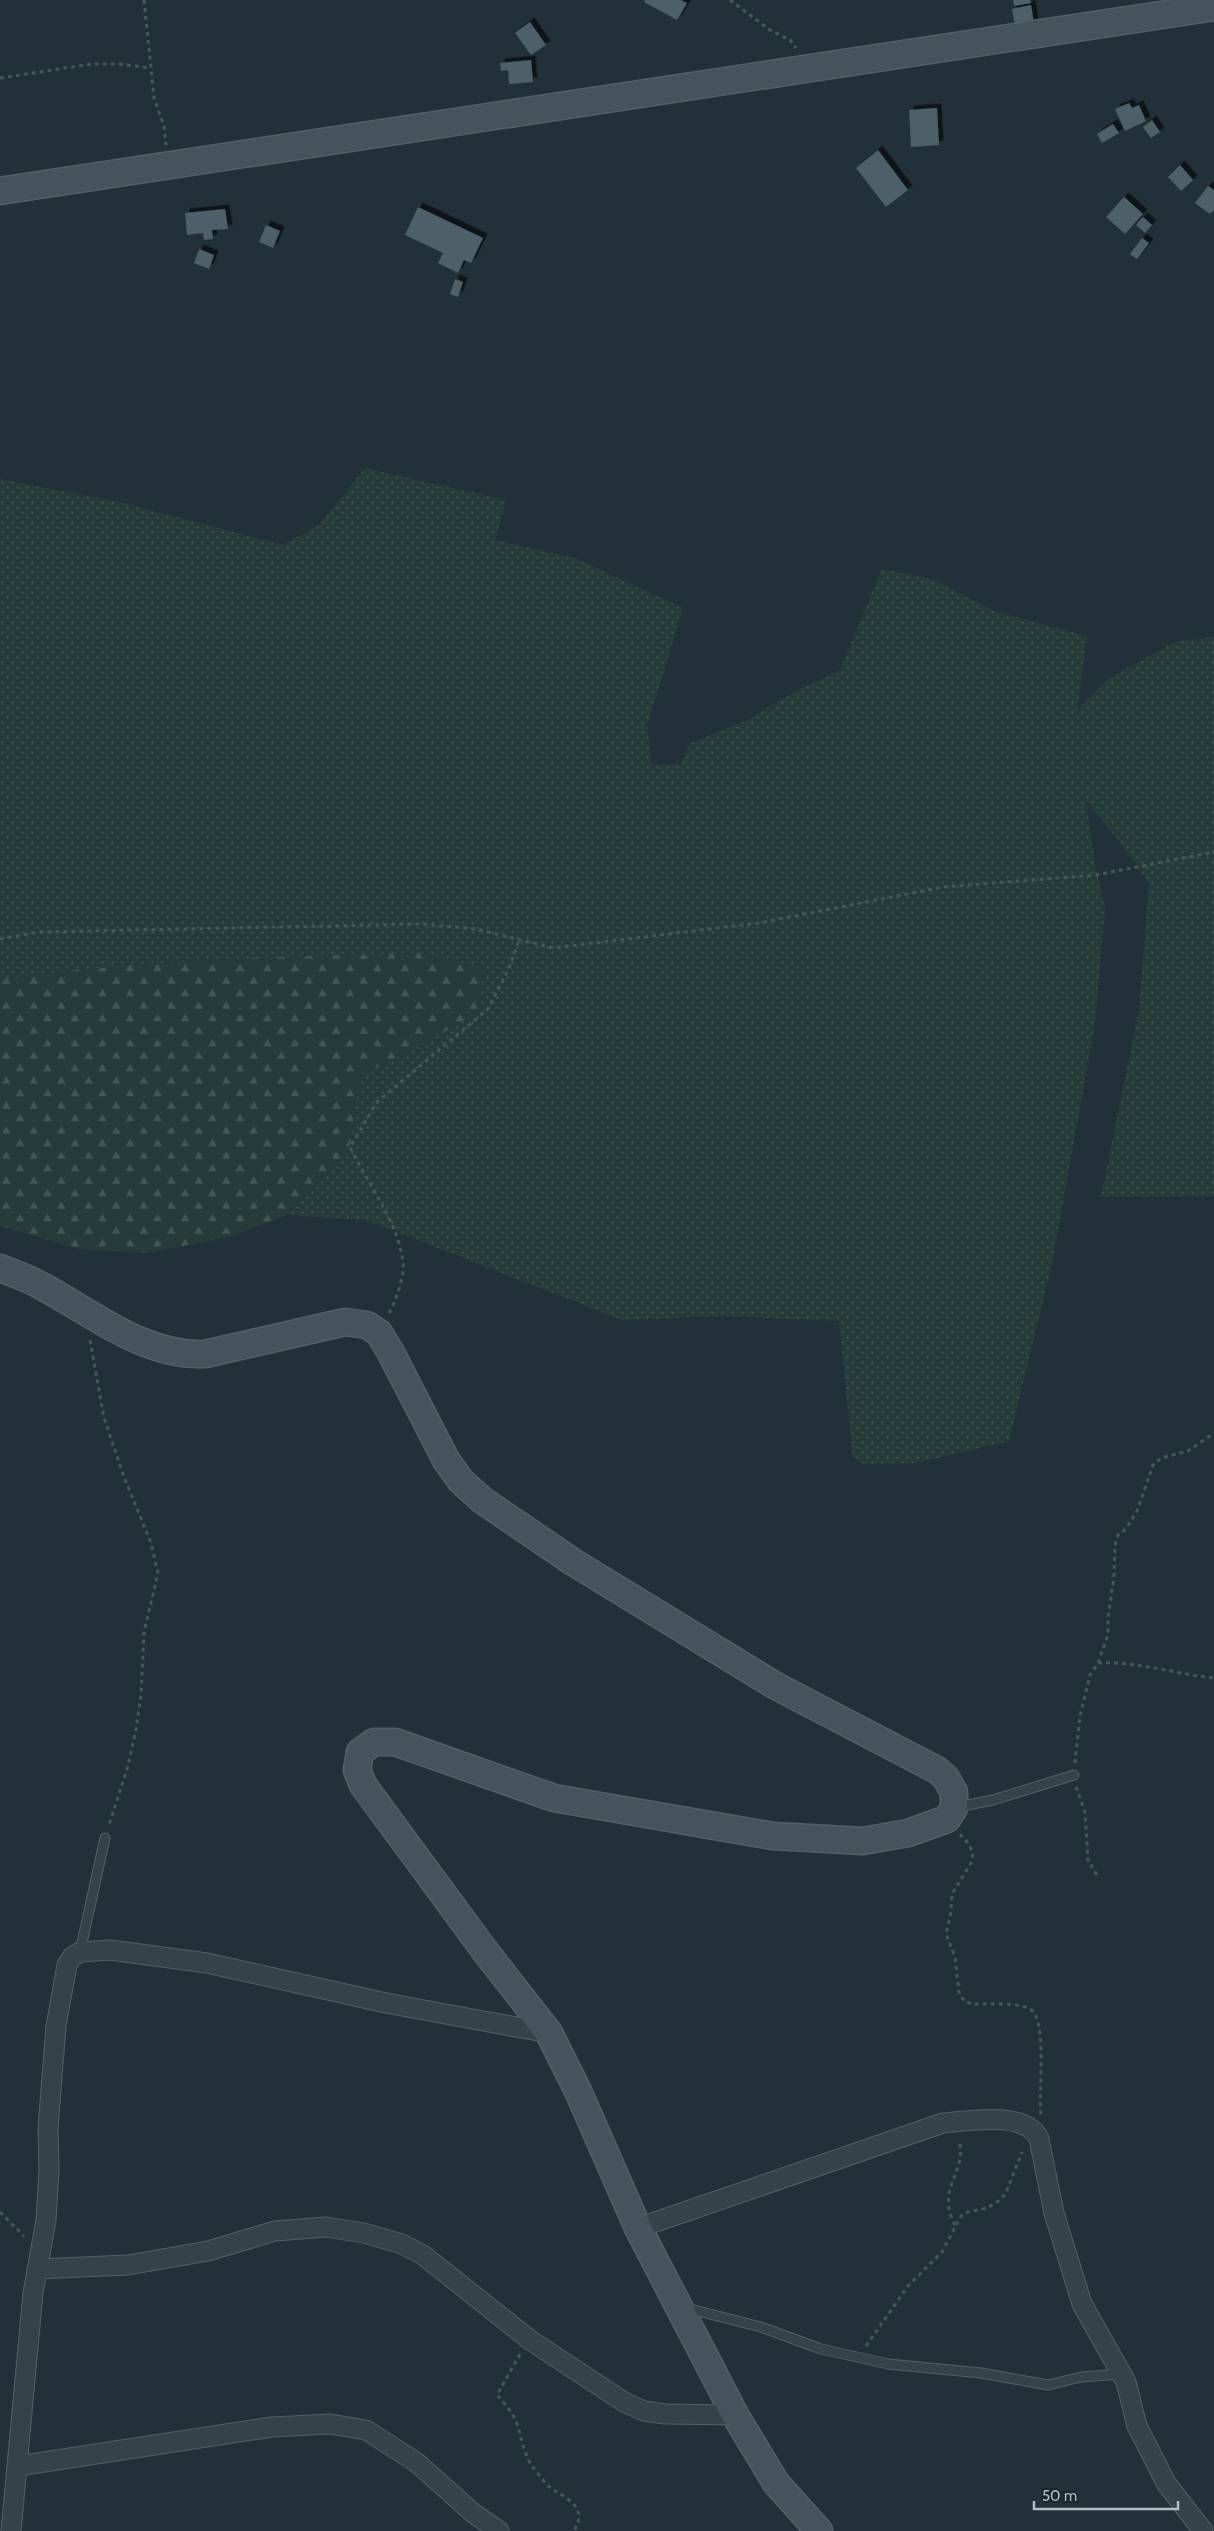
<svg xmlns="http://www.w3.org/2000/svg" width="1214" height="2531" viewBox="0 0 1214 2531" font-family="Cabin,sans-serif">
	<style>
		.grass { fill: url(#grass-dots) }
		.forest { fill: url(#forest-firs) }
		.building { fill: #4d5e68; filter: url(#shadow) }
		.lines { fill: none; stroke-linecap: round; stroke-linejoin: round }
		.service-casing { stroke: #536067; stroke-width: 11 }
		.minor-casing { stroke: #536067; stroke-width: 21 }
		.secondary-casing { stroke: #536067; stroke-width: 29 }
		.path { stroke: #445856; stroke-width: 3; stroke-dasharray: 4 4; stroke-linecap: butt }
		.service { stroke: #364249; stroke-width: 9 }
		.minor { stroke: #364249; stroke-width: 19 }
		.secondary { stroke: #44535c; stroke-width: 26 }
	</style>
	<defs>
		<pattern id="grass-dots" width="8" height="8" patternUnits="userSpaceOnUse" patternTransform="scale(1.25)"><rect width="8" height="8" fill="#253c38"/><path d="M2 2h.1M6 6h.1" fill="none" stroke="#425653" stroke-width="1.8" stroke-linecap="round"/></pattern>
		<pattern id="forest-firs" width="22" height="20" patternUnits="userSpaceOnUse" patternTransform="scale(1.25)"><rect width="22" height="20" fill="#253c38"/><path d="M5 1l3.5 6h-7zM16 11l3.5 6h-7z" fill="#425653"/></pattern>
		<filter id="shadow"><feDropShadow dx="4.5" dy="-4.5" stdDeviation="0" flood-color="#0009"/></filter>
	</defs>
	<rect width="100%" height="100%" fill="#223139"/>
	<polygon class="grass" points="365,468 506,500 495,540 575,558 683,608 647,726 652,765 681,764 690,743 745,721 799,689 840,670 882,569 933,579 994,611 1087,636 1077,710 1109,678 1177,641 1214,637 1214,1196 1101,1197 1139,1010 1149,884 1124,847 1086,801 1095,864 1105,908 1095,1024 1052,1263 1009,1441 916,1463 864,1464 853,1458 839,1321 723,1316 622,1320 366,1220 288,1215 350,1147 360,1076 432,1039 484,969 422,953 160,963 0,980 0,479 119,502 283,545 319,525"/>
	<path class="forest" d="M422,953L484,969L478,1012L432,1039L360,1076L350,1147L288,1215L228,1237L147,1253L79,1249L0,1226V980C139,959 281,957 422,953Z"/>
	<g class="building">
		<polygon points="645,0 681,0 687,3 677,20 644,2"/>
		<polygon points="1013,0 1030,0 1031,3 1014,6"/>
		<polygon points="1031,5 1034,23 1015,26 1012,9"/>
		<polygon points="530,22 546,45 531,55 515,33"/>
		<polygon points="531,60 533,82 509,84 508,70 501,71 500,63"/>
		<polygon points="1129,103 1132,108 1139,105 1146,121 1125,131 1115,109"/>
		<polygon points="937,108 939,145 911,147 909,110"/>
		<polygon points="1152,120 1160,132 1151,138 1143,127"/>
		<polygon points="1113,124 1119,133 1102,143 1097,134"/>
		<polygon points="878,150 908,190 886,207 856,168"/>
		<polygon points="1180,165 1193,180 1181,191 1168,177"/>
		<polygon points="1208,186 1214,190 1214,210 1210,214 1195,203"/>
		<polygon points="1124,197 1143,214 1125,234 1106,217"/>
		<polygon points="418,207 483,238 471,263 464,260 458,273 438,263 443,253 405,235"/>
		<polygon points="225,209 228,229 212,230 213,239 204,240 203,233 187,235 185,213"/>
		<polygon points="1143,217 1152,225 1145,233 1136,225"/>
		<polygon points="266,225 280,231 273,248 259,242"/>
		<polygon points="1142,238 1149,243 1137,259 1130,254"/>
		<polygon points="199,249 214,255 209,269 194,263"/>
		<polygon points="455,279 463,282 458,297 450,294"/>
	</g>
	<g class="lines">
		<defs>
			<g id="service">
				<polyline points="957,1807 993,1800 1074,1775"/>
				<polyline points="80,1952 105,1838"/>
				<polyline points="686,2308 761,2327 821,2349 888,2364 981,2373 1048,2385 1081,2377 1121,2374"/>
			</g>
			<g id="minor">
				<path d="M638,2228L943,2123C968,2121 1026,2110 1039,2139L1054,2213L1082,2304L1126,2382L1137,2426L1166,2483L1203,2531"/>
				<polyline points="37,2269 128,2265 208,2251 275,2231 326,2227 364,2233 402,2244 423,2255 530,2340 624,2402 644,2411 665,2414 735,2415"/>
				<polyline points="18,2466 272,2427 330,2424 366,2430 416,2462 473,2513 499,2531"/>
				<polyline points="11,2531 33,2293 46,2220 49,2170 48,2128 56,2026 67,1965 72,1957 80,1952 110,1950 207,1963 386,2003 549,2033"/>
			</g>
			<g id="secondary">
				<polyline points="0,191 1214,7"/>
				<path d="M0,1268C12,1273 25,1277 36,1283C89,1310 142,1357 205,1354L345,1322L367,1325L379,1333L390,1351L446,1460L461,1481L482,1500L573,1562L776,1686L937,1770L946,1778L954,1792V1808L947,1819L908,1833L863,1841L773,1836L554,1798L395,1742H374L360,1752L357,1770L363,1785L485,1951L549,2033L578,2091L638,2228L735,2415L776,2483L819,2531"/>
			</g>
		</defs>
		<use href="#service" class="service-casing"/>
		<use href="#minor" class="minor-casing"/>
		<use href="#secondary" class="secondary-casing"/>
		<g class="path">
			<polyline points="144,0 154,98 164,126 166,145"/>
			<polyline points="730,0 770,30 790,40 796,48"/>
			<polyline points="0,78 92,64 119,64 150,68"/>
			<polyline points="0,939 39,932 421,924 476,929 553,948 759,923 943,887 1096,875 1214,852"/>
			<path d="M389,1313C396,1301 405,1275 403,1262C397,1219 368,1185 350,1147L377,1102L488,1009L509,968L519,940"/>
			<polyline points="90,1340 104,1418 124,1477 151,1543 158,1573 144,1632 141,1695 136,1729 128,1766 109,1825"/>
			<path d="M1098,1663C1136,1661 1175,1674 1214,1678"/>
			<polyline points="1075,1763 1080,1716 1090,1675 1098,1663 1108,1635 1108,1618 1114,1576 1115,1545 1118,1535 1126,1529 1137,1511 1153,1465 1161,1458 1188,1451 1214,1433"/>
			<polyline points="1076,1787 1085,1812 1088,1860 1098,1877"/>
			<path d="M960,1834L968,1843L973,1853L971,1863L952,1894L951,1912L946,1934L955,1957L959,1992L964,2001L972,2004C987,2004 1017,2002 1030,2009C1048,2019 1038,2094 1041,2114"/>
			<polyline points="0,2212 24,2236"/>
			<path d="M955,2225C935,2187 968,2173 959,2140"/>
			<polyline points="866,2346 908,2286 942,2252 961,2216 968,2212 987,2208 1000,2200 1006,2193 1022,2152"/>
			<path d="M520,2354L497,2395C505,2404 515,2415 518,2427C523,2443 524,2456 535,2470C539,2475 543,2480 547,2485C563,2498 590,2505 574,2531"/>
		</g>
		<use href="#service" class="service"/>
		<use href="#minor" class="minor"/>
		<use href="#secondary" class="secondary"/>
	</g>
	<path d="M1034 2501v8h144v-8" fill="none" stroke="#b0bec6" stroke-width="2.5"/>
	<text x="1042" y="2501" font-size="15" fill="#b0bec6" stroke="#1b272e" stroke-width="4" paint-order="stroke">50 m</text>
</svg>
